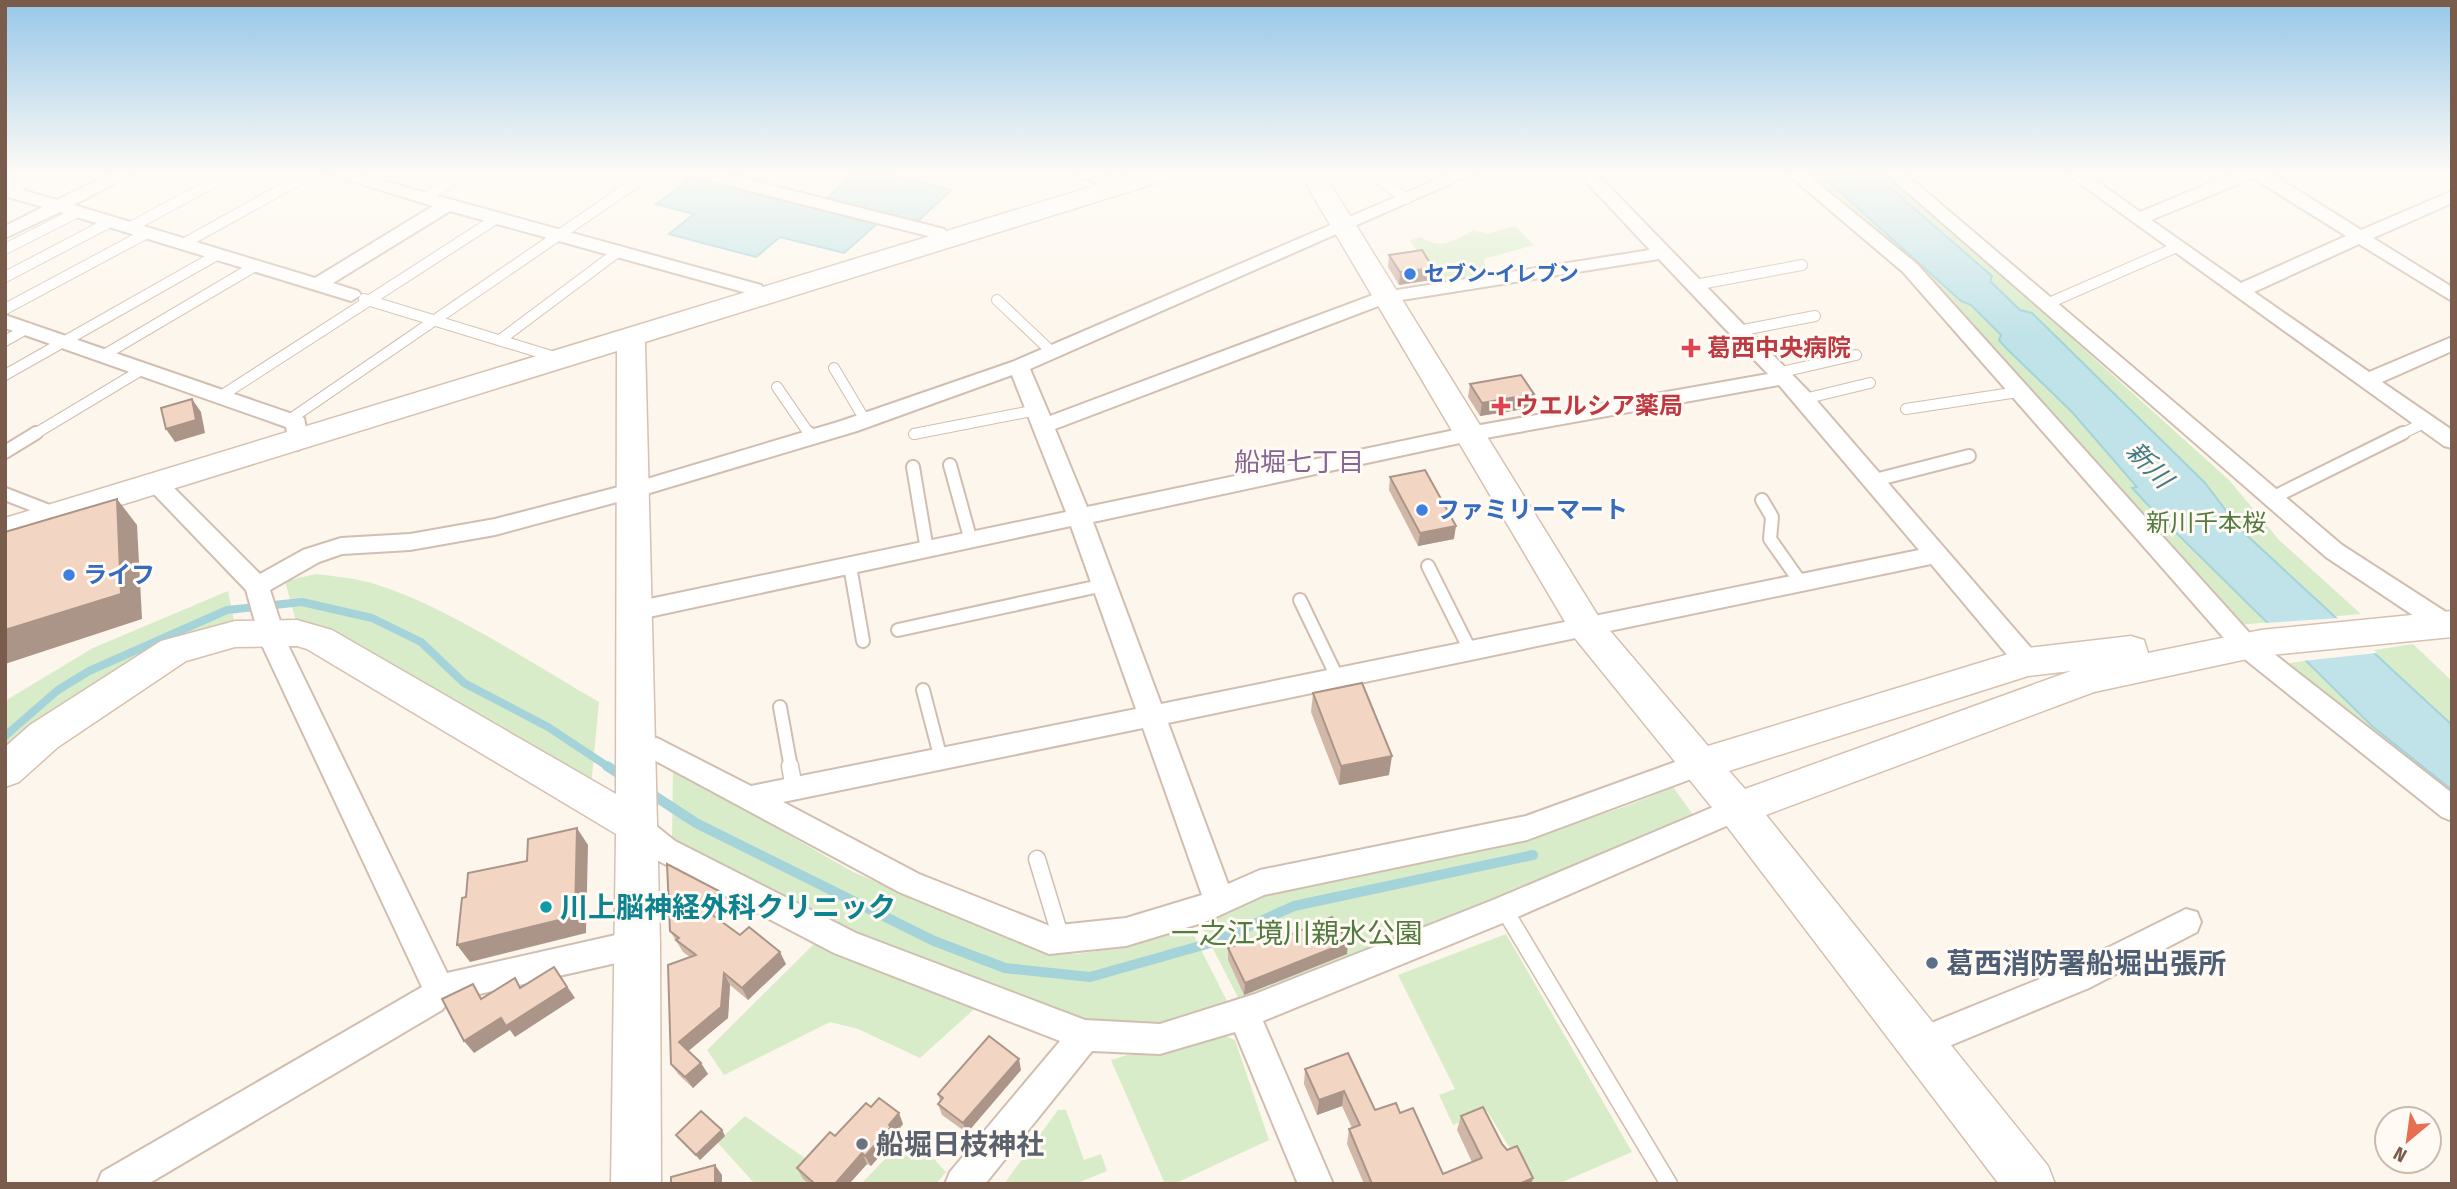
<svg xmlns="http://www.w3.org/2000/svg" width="2457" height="1189" viewBox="0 0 2457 1189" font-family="'Fira Sans Condensed','Noto Sans JP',sans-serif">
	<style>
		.green { fill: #d8ecc9 }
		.water { fill: #bfe3e8; stroke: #a5d3da; stroke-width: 2 }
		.pier { fill: #fdf6ec }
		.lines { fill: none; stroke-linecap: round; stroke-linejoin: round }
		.stream-far1 { stroke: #a5d3da; stroke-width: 8 }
		.stream { stroke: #a5d3da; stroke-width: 10 }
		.lane-far2-casing { stroke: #d1beb0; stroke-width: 12 }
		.lane-far1-casing { stroke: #d1beb0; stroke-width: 16 }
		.lane-casing { stroke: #d1beb0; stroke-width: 19 }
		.street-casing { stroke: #d1beb0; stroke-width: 4 }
		.secondary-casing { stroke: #d6c0b0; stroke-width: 3 }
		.lane-far2 { stroke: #fff; stroke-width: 10 }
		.lane-far1 { stroke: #fff; stroke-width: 12 }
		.lane { stroke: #fff; stroke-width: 16 }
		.street { fill: #fff; fill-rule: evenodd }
		.secondary { fill: #fff; fill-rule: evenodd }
		.wall { fill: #d1b7a8 }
		.shaded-wall { fill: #aa9588 }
		.building { fill: #f3d5c3; stroke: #aa9588; stroke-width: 2 }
		.shop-dot { fill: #3f7fe0; stroke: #fffaf3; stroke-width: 2.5 }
		.health-dot { fill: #e0444e; stroke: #fffaf3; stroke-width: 2.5 }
		.culture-dot { fill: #0f9aa8; stroke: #fffaf3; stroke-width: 2.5 }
		.service-dot { fill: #5c6f8a; stroke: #fffaf3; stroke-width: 2.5 }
		.worship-dot { fill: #6b7280; stroke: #fffaf3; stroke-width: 2.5 }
		.labels { text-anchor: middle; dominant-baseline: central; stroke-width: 6; stroke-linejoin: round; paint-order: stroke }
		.far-shop-label { font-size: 21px; font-weight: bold; fill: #366cbe; stroke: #fffaf3; text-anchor: start }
		.health-label { font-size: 24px; font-weight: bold; fill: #be3a42; stroke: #fffaf3; text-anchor: start }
		.shop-label { font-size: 24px; font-weight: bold; fill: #366cbe; stroke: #fffaf3; text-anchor: start }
		.park-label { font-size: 24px; fill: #537a41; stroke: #fffaf3 }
		.neighbourhood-label { font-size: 26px; fill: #846695; stroke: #fffaf3 }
		.water-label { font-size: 26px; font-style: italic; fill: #437c86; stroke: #fffaf3 }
		.near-culture-label { font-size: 28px; font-weight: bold; fill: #0d838f; stroke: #fffaf3; text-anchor: start }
		.near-park-label { font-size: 28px; fill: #537a41; stroke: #fffaf3 }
		.near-service-label { font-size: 28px; font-weight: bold; fill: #4e5e75; stroke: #fffaf3; text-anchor: start }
		.near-worship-label { font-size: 28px; font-weight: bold; fill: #5b616d; stroke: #fffaf3; text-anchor: start }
	</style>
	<rect width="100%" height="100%" fill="#fdf6ec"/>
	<g class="green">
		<polygon points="1802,172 1885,172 1897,181 2229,480 2279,540 2361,614 2238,625 1915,266"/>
		<path d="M1515,226L1534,245L1484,259L1486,273L1440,282L1410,241L1420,237C1441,250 1454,241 1474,230L1487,234Z"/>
		<path d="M316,574C330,576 345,577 359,580C432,596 532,664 599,702L591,787L297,625L285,581Z"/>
		<polygon points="228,591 236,631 5,759 5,701 93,648"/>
		<polygon points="2413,644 2452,681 2452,805 2285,664"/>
		<polygon points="673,768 853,872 1031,948 1076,954 1117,948 1189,926 1230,1007 1164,1025 1095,1022 857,937 672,840"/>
		<path d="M1673,787L1696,819L1241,1003L1199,922C1228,911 1258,895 1288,888C1418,857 1550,842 1673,787Z"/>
		<polygon points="1506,934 1632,1152 1558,1184 1532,1184 1487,1111 1453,1125 1439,1095 1455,1089 1398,975"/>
		<polygon points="819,939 981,1003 920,1058 858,1029 830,1022 724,1075 707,1050"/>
		<polygon points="1225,1036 1235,1040 1269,1140 1174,1184 1165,1184 1111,1060 1140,1051 1164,1054"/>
		<polygon points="1058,1110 1066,1110 1084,1160 1101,1154 1107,1171 1075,1184 1004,1184"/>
		<polygon points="745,1116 842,1184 755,1184 717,1142"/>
		<polygon points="910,1133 946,1172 936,1184 861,1184"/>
	</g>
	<g class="water">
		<polygon points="857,172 876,172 951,190 915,224 823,201"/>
		<polygon points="1818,172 1872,172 1992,276 1990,281 2020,310 2032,313 2205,483 2240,529 2452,725 2452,790 2372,726 2148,505 2132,488 2137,487 2072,412 2006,348 1999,340 2001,335 1971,305 1961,301"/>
		<polygon points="695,175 879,222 844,253 780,237 756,257 669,234 694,214 656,204"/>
	</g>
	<polygon class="pier" points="2340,618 2377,653 2302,661 2265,623"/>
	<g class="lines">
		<polyline class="stream-far1" points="5,736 58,690 89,671 227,610 302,602 372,618 421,642 464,683 548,727 610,768"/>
		<g class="stream">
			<polyline points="607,766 624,777"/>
			<polyline points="650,793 696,823 934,941 1005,968 1090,977 1214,942 1294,906 1533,855"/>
		</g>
		<defs>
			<g id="lane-far2">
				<polyline points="1369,172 1406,199"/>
				<polyline points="2082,180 2104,172"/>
				<polyline points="7,191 44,172"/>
				<polyline points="424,198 466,172"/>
				<polyline points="129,228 233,172"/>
				<polyline points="183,244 313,172"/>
				<polyline points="5,249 78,212"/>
				<polyline points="5,277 110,222"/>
				<polyline points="1695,285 1802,265"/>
				<polyline points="364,299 558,358"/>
				<polyline points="997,300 1052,352"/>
				<polyline points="2049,303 2177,247"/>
				<polyline points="5,309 147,233"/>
				<polyline points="1738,331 1815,316"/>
				<polyline points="500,340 619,251"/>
				<polyline points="5,341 28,328"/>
				<polyline points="104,355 255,266"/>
				<polyline points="834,368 865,420"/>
				<polyline points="1778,373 1856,355"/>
				<polyline points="5,375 217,255"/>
				<polyline points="777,387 810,435"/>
				<polyline points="221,396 497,218"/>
				<polyline points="1804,399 1870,383"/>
				<polyline points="1906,409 2018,392"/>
				<polyline points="289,420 651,172"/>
				<polyline points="914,434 1037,410"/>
				<polyline points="33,435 143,369"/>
				<polyline points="2399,435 2426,422"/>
			</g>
			<g id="lane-far1">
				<polyline points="809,433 811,437"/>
				<polyline points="5,452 36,433"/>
				<polyline points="950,465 971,541"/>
				<polyline points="913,467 927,550"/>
				<polyline points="1871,481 1969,456"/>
				<polyline points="5,494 54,513"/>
				<polyline points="2272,498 2403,433"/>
				<polyline points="1762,500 1772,517 1770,539 1801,583"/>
				<polyline points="850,566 863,641"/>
				<polyline points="1428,566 1471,652"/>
				<polyline points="1300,600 1338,679"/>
				<polyline points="898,630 1104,585"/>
				<polyline points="923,690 941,759"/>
				<polyline points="780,707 791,768"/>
			</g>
			<g id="lane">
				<polyline points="790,766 794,788"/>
				<polyline points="1037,859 1061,938"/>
				<polyline points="1504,909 1669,1184"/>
			</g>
			<g id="street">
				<polygon points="113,172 135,172 74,205 315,278 433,206 322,172 351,172 761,285 771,298 761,304 754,302 747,293 450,211 333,283 358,291 361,295 351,301 60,212 5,238 5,226 43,207 5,196 5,185 57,200"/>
				<polygon points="689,172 719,172 944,229 955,240 946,245 932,237 691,176"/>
				<path d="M1068,172C1089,172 1108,170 1122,189L1113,194L1107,193L1101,185Z"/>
				<path d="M1454,172H1477L1030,369L1050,416L1378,293L1650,250L1577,172H1595L1811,394L2037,655L2041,662L2037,669L2028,672L2019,669L1931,564L1168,723L1228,884L1260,870L1526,816L1700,753L1710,756L1714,764L1710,772L1527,840L1264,895L1205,922L1126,946L1049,954L899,892L654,760L635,763L625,760L621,752L625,744L657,738L751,786L1136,709L1071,526L635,620L626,617L623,611L626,605L635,602L1066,512L1012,375L857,431L643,495L495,535L410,550L342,554L319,562L270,590L287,643L447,973L638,930L649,934L653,944L649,954L638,958L449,1001L442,1010L148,1184H97L102,1172L422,987L261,643L246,590L150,490L147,485L150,480H166L260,574L303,550L341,538L410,534L495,519L630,484L841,421L1012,362ZM1659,259L1768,374L1469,427L1087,507L1055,429L1389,302ZM1779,385L1919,550L1161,704L1093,522L1469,441ZM1143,728L1202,895L1126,918L1050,926L919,874L783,802Z"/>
				<polygon points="1785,172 1804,172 1917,264 2255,639 2452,793 2452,821 2442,817 2237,653 1903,272"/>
				<polygon points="1884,172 1903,172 2342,545 2452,616 2452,633 2438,632 2326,557"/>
				<path d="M2064,172H2084L2140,212L2236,172H2269L2361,230L2452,191V203L2373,238L2452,287V301L2359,244L2254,292L2369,372L2452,337V351L2382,382L2452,430V448L2444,446ZM2253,178L2346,236L2241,283L2151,220Z"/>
				<polygon points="5,315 304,418 309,443 298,450 290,448 286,427 5,328"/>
				<polygon points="1737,797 1747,801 1751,809 1747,817 1515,918 1263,1021 1333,1184 1298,1184 1235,1032 1160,1054 1092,1051 985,1184 945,1184 950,1172 1060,1041 834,953 655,859 625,833 621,825 625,817 635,813 645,817 675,841 856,933 1085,1020 1160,1024 1255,994 1493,900"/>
				<polygon points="2186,909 2197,912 2201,922 2197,932 2089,988 1920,1058 1909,1054 1904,1043 1909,1032 2067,968"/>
			</g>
			<g id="secondary">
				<polygon points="1140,172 1179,172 1176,177 645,342 660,944 661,1184 611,1184 616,834 307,649 297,646 235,647 186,661 58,747 19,782 5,787 5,747 30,725 161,641 235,621 297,620 332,630 616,794 617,351 5,541 5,518"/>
				<path d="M1299,172H1323L1600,619L1708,746L2028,648L2131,636L2144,640L2148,653L2261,630L2452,611V637L2261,656L2094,692L1766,815L2048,1166L2055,1184H1999L1723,821L1574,637ZM2071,671L1745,789L1729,771L2028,676Z"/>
			</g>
		</defs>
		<use href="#lane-far2" class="lane-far2-casing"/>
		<use href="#lane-far1" class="lane-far1-casing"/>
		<use href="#lane" class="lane-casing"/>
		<use href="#street" class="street-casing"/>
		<use href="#secondary" class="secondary-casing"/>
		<use href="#lane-far2" class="lane-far2"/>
		<use href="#lane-far1" class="lane-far1"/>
		<use href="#lane" class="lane"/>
		<use href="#street" class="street"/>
		<use href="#secondary" class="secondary"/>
	</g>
	<g class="wall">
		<polygon points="1389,255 1433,268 1431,280 1399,285 1388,267"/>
		<polygon points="1470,384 1531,408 1480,416 1468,397"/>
		<polygon points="1390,477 1454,539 1418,546 1389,490"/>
		<polygon points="1313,693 1389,775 1339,785 1311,712"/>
		<polygon points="719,891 725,903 713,916 740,935 786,964 748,1000 730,985 728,1018 688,1051 708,1074 693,1088 678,1074 671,1064 690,957 683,952 670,931"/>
		<polygon points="1271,943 1347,954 1244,995 1228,960 1228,948"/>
		<polygon points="1305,1069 1375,1110 1400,1113 1443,1174 1472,1162 1457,1130 1461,1116 1502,1144 1533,1178 1531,1184 1364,1184 1347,1144 1349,1129 1352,1128 1342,1106 1317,1115 1304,1084"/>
		<polygon points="1021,1070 967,1133 942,1115 938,1104 940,1101 938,1094"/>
		<polygon points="871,1107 903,1124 895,1134 896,1137 871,1166 867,1164 849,1184 809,1184 803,1179 797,1168"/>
		<polygon points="722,1130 725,1136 700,1160 680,1140 676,1135"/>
	</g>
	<g class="shaded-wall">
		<polygon points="1433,268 1431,280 1399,285 1400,272"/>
		<polygon points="1534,394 1531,408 1480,416 1482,403"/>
		<polygon points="192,399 201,412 205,433 175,442 166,429"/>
		<polygon points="117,499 137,525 142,619 5,664 5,630"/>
		<polygon points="1456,526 1454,539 1418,546 1420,533"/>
		<polygon points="1392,756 1389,775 1339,785 1341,766"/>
		<polygon points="577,828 588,845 586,933 470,962 457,945"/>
		<polygon points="719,891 725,903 709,920 703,908"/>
		<polygon points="1348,942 1347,954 1244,995 1245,983"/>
		<polygon points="780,952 786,964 748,1000 742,988"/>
		<polygon points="554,967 575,998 515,1037 510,1030 474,1053 464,1041 501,1018"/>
		<polygon points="724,973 730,985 728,1018 686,1053 679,1042"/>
		<polygon points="1019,1059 1021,1070 967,1133 963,1123"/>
		<polygon points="701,1063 708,1074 693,1088 685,1077"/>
		<polygon points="1344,1091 1342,1106 1317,1115 1319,1100"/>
		<polygon points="899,1113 903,1124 895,1134 896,1137 871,1166 865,1156"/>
		<polygon points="722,1130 725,1136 700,1160 696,1155"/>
		<polygon points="862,1153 867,1164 849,1184 835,1184"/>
		<polygon points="715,1165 722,1175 722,1184 715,1184"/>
		<polygon points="1533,1178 1531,1184 1519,1184"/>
	</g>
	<g class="building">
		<polygon points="1422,250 1433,268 1400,272 1389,255"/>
		<polygon points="1521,375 1534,394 1482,403 1470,384"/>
		<polygon points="192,399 196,420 166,429 161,408"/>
		<polygon points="1425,470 1456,526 1420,533 1390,477"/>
		<polygon points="117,499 121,594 5,630 5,532"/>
		<polygon points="1362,683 1392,756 1341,766 1313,693"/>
		<polygon points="577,828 575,916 457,945 462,898 466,897 468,873 527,861 528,839"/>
		<polygon points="667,864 719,891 703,908 740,935 749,927 780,952 742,988 724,973 721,1007 679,1042 701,1063 685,1077 671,1064 668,965 696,955 676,940 679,938 670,931"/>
		<polygon points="1332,917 1348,942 1245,983 1228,948 1266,934 1271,943"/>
		<polygon points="554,967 567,987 506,1026 501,1018 464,1041 442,999 473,984 481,999 515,978 520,988"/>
		<polygon points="989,1036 1019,1059 963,1123 938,1104 943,1098 938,1094"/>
		<polygon points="1348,1053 1375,1110 1396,1103 1400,1113 1413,1108 1443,1174 1482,1158 1461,1116 1483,1107 1502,1144 1507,1150 1517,1146 1533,1178 1519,1184 1372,1184 1349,1129 1360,1125 1344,1091 1319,1100 1305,1069"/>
		<polygon points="879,1098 899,1113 889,1125 891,1127 865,1156 862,1153 835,1184 815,1184 797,1168 830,1132 835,1136 866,1103 871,1107"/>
		<polygon points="701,1111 722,1130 696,1155 676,1135"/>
		<polygon points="715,1165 715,1184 671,1184 671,1177"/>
	</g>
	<linearGradient id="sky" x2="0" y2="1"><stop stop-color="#97c7e8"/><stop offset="0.51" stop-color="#fefbf6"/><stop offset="1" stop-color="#fefbf6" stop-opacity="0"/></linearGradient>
	<rect width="2457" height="339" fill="url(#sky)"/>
	<g class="shop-dot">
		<circle cx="1410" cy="274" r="7"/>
		<circle cx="1422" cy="510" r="7"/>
		<circle cx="69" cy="575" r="7"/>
	</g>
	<g class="health-dot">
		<path d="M1687.5 337.5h7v7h7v7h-7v7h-7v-7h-7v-7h7z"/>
		<path d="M1497.5 395.5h7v7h7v7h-7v7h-7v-7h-7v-7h7z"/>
	</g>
	<circle class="culture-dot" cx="546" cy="907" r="7"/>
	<circle class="service-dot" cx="1932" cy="963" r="7"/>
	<circle class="worship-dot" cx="862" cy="1144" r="7"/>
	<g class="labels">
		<g class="far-shop-label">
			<text x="1424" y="274">セブン-イレブン</text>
		</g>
		<g class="health-label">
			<text x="1707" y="348">葛西中央病院</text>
			<text x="1515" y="406">ウエルシア薬局</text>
		</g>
		<g class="shop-label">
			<text x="1436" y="510">ファミリーマート</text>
			<text x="83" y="575">ライフ</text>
		</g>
		<g class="park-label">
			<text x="2206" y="523">新川千本桜</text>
		</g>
		<g class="neighbourhood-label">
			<text x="1299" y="462">船堀七丁目</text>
		</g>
		<g class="water-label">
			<text transform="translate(2149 465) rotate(46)">新川</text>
		</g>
		<g class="near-culture-label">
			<text x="560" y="907">川上脳神経外科クリニック</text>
		</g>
		<g class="near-park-label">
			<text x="1297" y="933">一之江境川親水公園</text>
		</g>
		<g class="near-service-label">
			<text x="1946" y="963">葛西消防署船堀出張所</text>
		</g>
		<g class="near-worship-label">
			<text x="876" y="1144">船堀日枝神社</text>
		</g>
	</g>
	<rect width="2457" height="1189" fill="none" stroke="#7a5c4d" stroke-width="14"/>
	<g transform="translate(2408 1140) rotate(209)"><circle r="33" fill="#fffaf3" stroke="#cabbb1" stroke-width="2"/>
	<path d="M0-5L12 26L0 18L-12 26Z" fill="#e76f51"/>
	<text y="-10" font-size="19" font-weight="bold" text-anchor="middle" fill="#7a5c4d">N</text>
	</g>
</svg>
